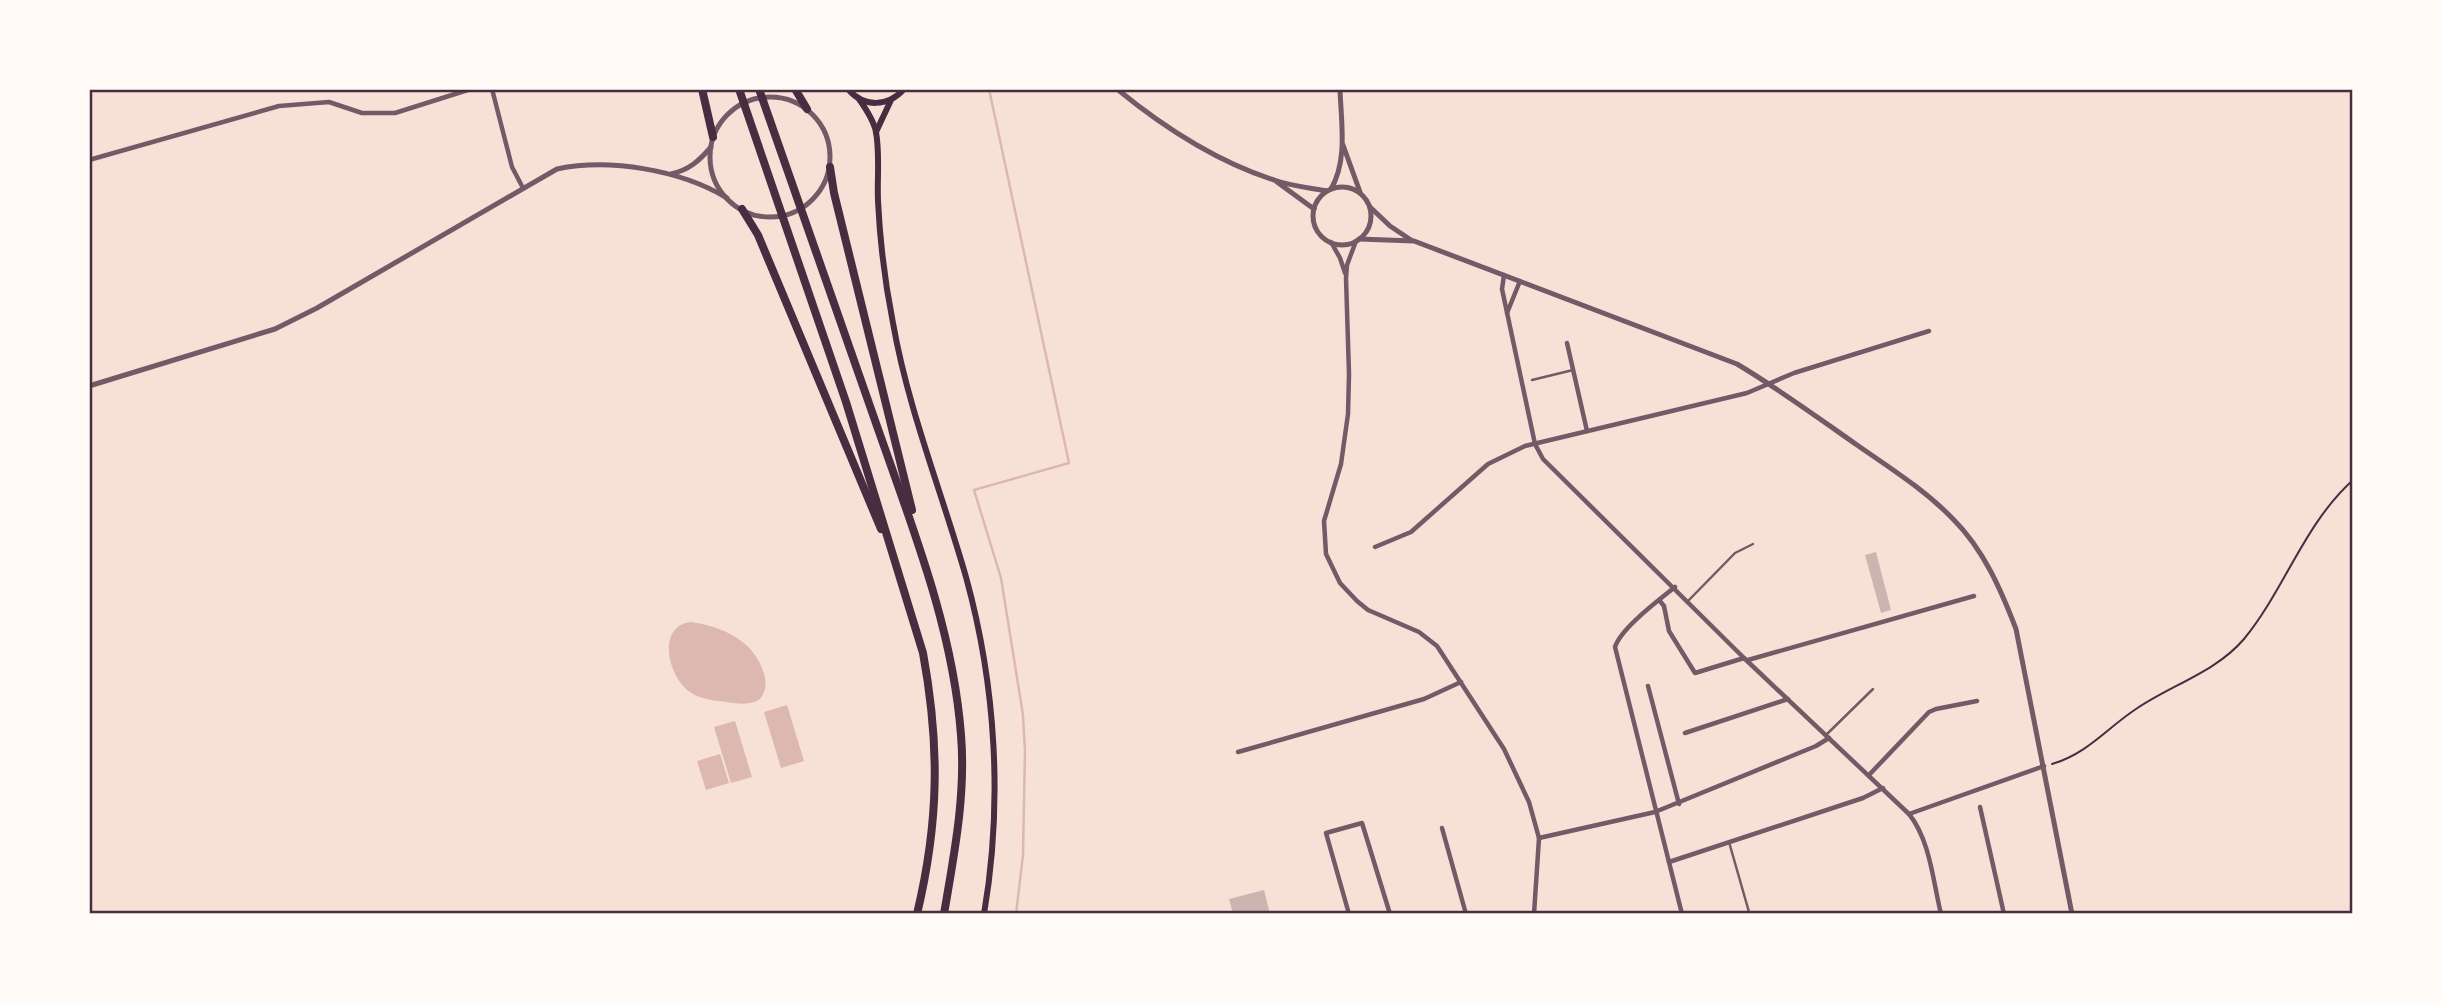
<svg xmlns="http://www.w3.org/2000/svg" width="2442" height="1003" viewBox="0 0 2442 1003" font-family="Arial,sans-serif">
	<style>
		.water { fill: #dcb8b0 }
		.lines { fill: none; stroke-linecap: round; stroke-linejoin: round }
		.stream { stroke: #dcb8b0; stroke-width: 2.5 }
		.building { fill: #ccb4b1 }
		.path { stroke: #4a2c40; stroke-width: 2 }
		.service { stroke: #755966; stroke-width: 2.5 }
		.minor { stroke: #755966; stroke-width: 4.5 }
		.tertiary { stroke: #755966; stroke-width: 5 }
		.secondary { stroke: #4a2c40; stroke-width: 6 }
		.motorway { stroke: #4a2c40; stroke-width: 8 }
		.neatline { fill: none; stroke: #4a2c40; stroke-width: 2.5 }
	</style>
	<rect width="100%" height="100%" fill="#f7e1d7"/>
	<g class="water">
		<path d="M691,622C722,626 755,641 764,674C767,684 766,692 759,700C749,705 738,704 727,702C715,701 700,699 690,692C668,677 656,626 691,622Z"/>
		<polygon points="787,705 804,761 781,768 764,712"/>
		<polygon points="735,721 752,777 731,783 714,727"/>
		<polygon points="720,754 729,783 706,790 697,761"/>
	</g>
	<g class="lines">
		<polyline class="stream" points="989,89 1069,463 974,490 1001,578 1023,715 1025,751 1023,855 1016,914"/>
	</g>
	<g class="building">
		<polygon points="1876,552 1891,610 1881,613 1865,555"/>
		<polygon points="1264,890 1270,914 1233,914 1229,899"/>
	</g>
	<g class="lines">
		<path class="path" d="M2052,764C2087,754 2107,728 2136,709C2171,685 2216,672 2244,639C2285,589 2304,524 2353,480"/>
		<g class="service">
			<polyline points="1532,380 1573,370"/>
			<polyline points="1688,601 1735,553 1753,544"/>
			<polyline points="1826,735 1873,689"/>
			<polyline points="1729,842 1749,912"/>
		</g>
		<g class="minor">
			<polyline points="492,89 512,167 523,188"/>
			<polyline points="89,160 279,106 329,102 362,113 395,113 471,89"/>
			<polyline points="1356,241 1347,265 1346,278 1349,374 1348,414 1341,464 1324,521 1326,554 1340,583 1357,601 1368,610 1419,632 1437,646 1504,749 1529,802 1539,838 1534,914"/>
			<polyline points="1331,242 1340,258 1345,273"/>
			<path d="M1504,275L1502,289L1535,444L1543,459L1744,658L1909,814C1930,840 1933,881 1941,914"/>
			<polyline points="1507,313 1520,281"/>
			<polyline points="1567,343 1587,431"/>
			<polyline points="1375,547 1411,532 1488,464 1525,446 1747,393 1794,373 1929,331"/>
			<path d="M1675,587C1658,601 1621,628 1615,647L1682,914"/>
			<polyline points="1659,600 1664,606 1669,631 1695,673 1744,658"/>
			<polyline points="1748,660 1974,596"/>
			<polyline points="1648,686 1679,804"/>
			<polyline points="1685,733 1788,699"/>
			<polyline points="1238,752 1424,699 1461,682"/>
			<polyline points="1869,775 1929,712 1936,709 1977,701"/>
			<polyline points="1980,807 2004,914"/>
			<polyline points="1909,814 2044,766"/>
			<polyline points="1442,828 1466,914"/>
			<polyline points="1539,838 1655,812 1816,746 1829,738"/>
			<polyline points="1669,862 1863,798 1883,788"/>
			<polyline points="1349,914 1326,833 1362,823 1390,914"/>
		</g>
		<g class="tertiary">
			<path d="M1117,89C1162,126 1218,162 1274,180C1291,186 1310,188 1327,191"/>
			<circle cx="770" cy="157" r="60"/>
			<polyline points="1343,145 1360,192"/>
			<path d="M671,174C689,170 699,161 711,147"/>
			<polyline points="1277,182 1314,209"/>
			<circle cx="1342" cy="216" r="29"/>
			<path d="M1331,189C1348,160 1341,122 1340,89"/>
			<polyline points="1370,207 1390,226 1411,240"/>
			<path d="M1359,239L1414,241L1737,364C1779,389 1817,417 1857,445C1890,468 1925,490 1953,519C1984,550 2001,590 2016,629L2072,914"/>
			<path d="M89,386L275,329L317,308L557,169C610,158 681,170 727,198"/>
		</g>
		<g class="secondary">
			<path d="M848,89C864,108 888,107 904,89"/>
			<path d="M859,99C866,109 874,121 876,132C880,154 877,179 878,201C880,242 885,283 893,323C908,409 942,493 966,577C996,686 1003,803 984,914"/>
			<polyline points="876,132 891,100"/>
		</g>
		<g class="motorway">
			<polyline points="702,89 713,137"/>
			<path d="M739,89L846,402L923,653C940,746 939,822 917,914"/>
			<path d="M759,89C799,202 838,316 878,429C913,529 953,629 961,735C966,795 954,855 944,914"/>
			<polyline points="795,89 807,109"/>
			<polyline points="830,167 834,193 912,510"/>
			<polyline points="742,209 758,235 881,529"/>
		</g>
	</g>
	<rect width="2442" height="1003" fill="none" stroke="#fffaf5" stroke-width="182"/>
	<rect x="91" y="91" width="2260" height="821" class="neatline"/>
</svg>
